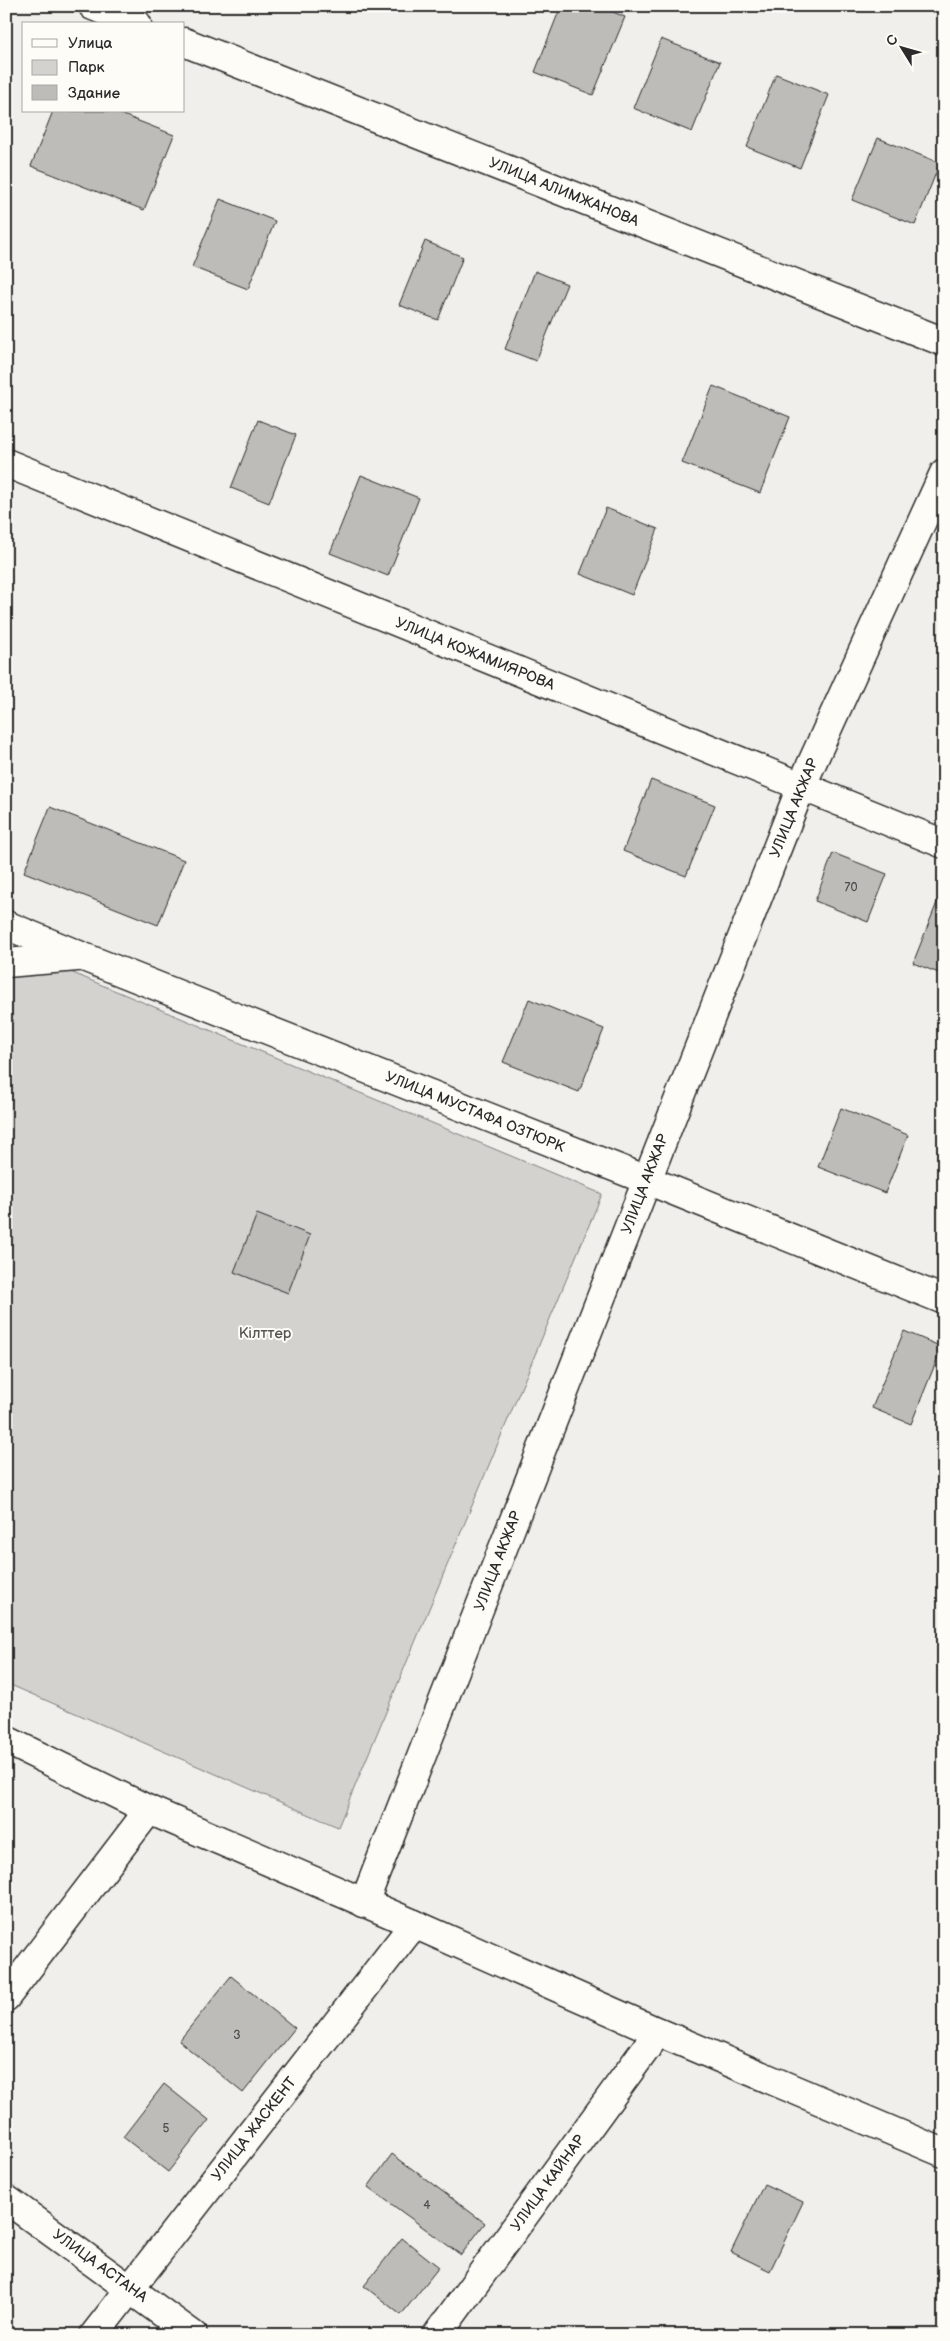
<svg xmlns="http://www.w3.org/2000/svg" width="950" height="2341" viewBox="0 0 950 2341" font-family="'Balsamiq Sans',sans-serif">
	<style>
		.green { fill: #d3d2cf; stroke: #7f7e7d }
		.building { fill: #bdbcb8; stroke: #2b2b2b }
		.lines { fill: none; stroke-linecap: round; stroke-linejoin: round }
		.minor-casing { stroke: #2b2b2b; stroke-width: 31 }
		.minor { stroke: #fdfcf7; stroke-width: 28 }
		.labels { text-anchor: middle; dominant-baseline: central; stroke-width: 4; stroke-linejoin: round; paint-order: stroke }
		.number-label { font-size: 12px; fill: #504f4e }
		.street-label { font-size: 15px; fill: #2b2b2b; stroke: #fdfcf7 }
		.park-label { font-size: 15px; fill: #555554; stroke: #fdfcf7 }
	</style>
	<rect width="100%" height="100%" fill="#f0efeb"/>
	<filter id="ink" filterUnits="userSpaceOnUse"><feTurbulence type="fractalNoise" baseFrequency=".02" numOctaves="2"/><feDisplacementMap in="SourceGraphic" scale="10" xChannelSelector="R" yChannelSelector="G"/><feConvolveMatrix kernelMatrix="1 2 1 2 8 2 1 2 1" color-interpolation-filters="sRGB"/></filter>
	<g filter="url(#ink)">
		<polygon class="green" points="6,945 602,1194 338,1827 6,1683"/>
		<g class="building">
			<polygon points="561,6 599,6 625,17 593,95 535,72"/>
			<polygon points="661,39 720,62 692,132 633,108"/>
			<polygon points="776,74 829,95 800,168 747,147"/>
			<polygon points="53,111 113,111 174,135 144,210 31,166"/>
			<polygon points="878,138 940,163 915,225 852,200"/>
			<polygon points="220,199 275,221 248,289 192,267"/>
			<polygon points="425,241 463,257 438,320 399,305"/>
			<polygon points="535,271 567,284 536,361 505,349"/>
			<polygon points="713,386 790,417 760,493 682,463"/>
			<polygon points="258,420 296,435 269,503 231,488"/>
			<polygon points="361,475 419,498 388,576 330,553"/>
			<polygon points="606,508 658,529 632,595 580,574"/>
			<polygon points="651,780 715,805 686,876 623,851"/>
			<polygon points="50,807 184,860 158,925 24,872"/>
			<polygon points="833,853 887,874 868,922 815,901"/>
			<polygon points="938,900 944,903 944,975 913,963"/>
			<polygon points="529,999 604,1029 579,1092 503,1062"/>
			<polygon points="841,1108 908,1135 885,1193 818,1167"/>
			<polygon points="257,1214 310,1235 288,1293 234,1272"/>
			<polygon points="904,1331 942,1347 911,1424 872,1408"/>
			<polygon points="231,1976 295,2028 243,2093 179,2041"/>
			<polygon points="164,2084 209,2120 168,2172 123,2137"/>
			<polygon points="392,2154 485,2223 461,2255 368,2187"/>
			<polygon points="764,2184 803,2202 770,2271 731,2252"/>
			<polygon points="402,2238 439,2267 401,2315 364,2286"/>
		</g>
		<g class="lines">
			<defs>
				<g id="minor">
					<polyline points="93,6 137,24"/>
					<polyline points="184,42 944,342"/>
					<polyline points="6,463 944,844"/>
					<polyline points="6,925 81,956 647,1180 944,1300"/>
					<polyline points="6,963 77,957"/>
					<polyline points="6,1740 149,1810 414,1924 658,2032 944,2153"/>
					<polyline points="364,1903 801,787 944,473"/>
					<polyline points="6,1997 149,1810"/>
					<polyline points="6,2199 193,2335"/>
					<polyline points="94,2335 414,1924"/>
					<polyline points="437,2335 658,2032"/>
				</g>
			</defs>
			<use href="#minor" class="minor-casing"/>
			<use href="#minor" class="minor"/>
		</g>
	</g>
	<g class="labels">
		<g class="number-label">
			<text x="851" y="887">70</text>
			<text x="237" y="2035">3</text>
			<text x="166" y="2128">5</text>
			<text x="427" y="2205">4</text>
		</g>
		<g class="street-label">
			<text transform="translate(564 192) rotate(22)">УЛИЦА АЛИМЖАНОВА</text>
			<text transform="translate(475 654) rotate(22)">УЛИЦА КОЖАМИЯРОВА</text>
			<text transform="translate(794 808) rotate(-68)">УЛИЦА АКЖАР</text>
			<text transform="translate(475 1112) rotate(22)">УЛИЦА МУСТАФА ОЗТЮРК</text>
			<text transform="translate(645 1184) rotate(-69)">УЛИЦА АКЖАР</text>
			<text transform="translate(498 1561) rotate(-69)">УЛИЦА АКЖАР</text>
			<text transform="translate(254 2129) rotate(-52)">УЛИЦА ЖАСКЕНТ</text>
			<text transform="translate(548 2183) rotate(-54)">УЛИЦА КАЙНАР</text>
			<text transform="translate(100 2266) rotate(36)">УЛИЦА АСТАНА</text>
		</g>
		<g class="park-label">
			<text x="265" y="1333">Кілттер</text>
		</g>
	</g>
	<rect width="950" height="2341" fill="none" stroke="#fdfcf7" stroke-width="25"/>
	<rect x="12" y="12" width="925" height="2316" fill="none" stroke="#2b2b2b" stroke-width="2" filter="url(#ink)"/>
	<rect x="22" y="22" width="162" height="90" fill="#fdfcf7" stroke="#a9a8a5"/>
	<rect x="32" y="39" width="25" height="8" fill="#fdfcf7" stroke="#a9a8a5"/>
	<text x="68" y="48" font-size="15" fill="#2b2b2b">Улица</text>
	<rect x="32" y="60" width="25" height="15" fill="#d3d2cf" stroke="#a9a8a5"/>
	<text x="68" y="72" font-size="15" fill="#2b2b2b">Парк</text>
	<rect x="32" y="85" width="25" height="15" fill="#bdbcb8" stroke="#a9a8a5"/>
	<text x="68" y="98" font-size="15" fill="#2b2b2b">Здание</text>
	<g transform="translate(902 48) rotate(307)" stroke="#fdfcf7" stroke-width="4" paint-order="stroke">
	<path d="M0-4L9 19L0 12L-9 19Z" fill="#2b2b2b"/>
	<text y="-8" font-size="14" font-weight="bold" text-anchor="middle" fill="#2b2b2b">С</text>
	</g>
</svg>
